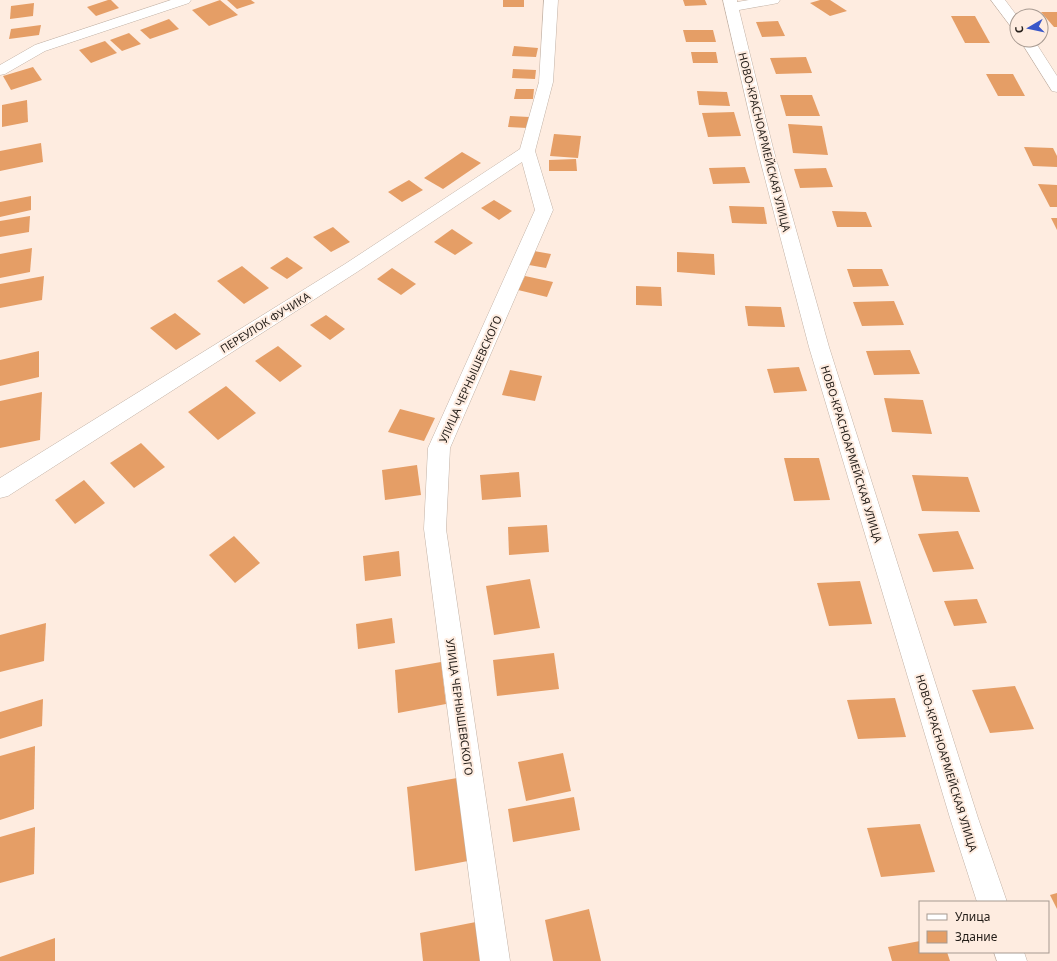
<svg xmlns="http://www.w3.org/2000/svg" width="1057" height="961" viewBox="0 0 1057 961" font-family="'Noto Sans',sans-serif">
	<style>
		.building { fill: #e59e66 }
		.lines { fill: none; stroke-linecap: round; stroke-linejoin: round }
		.minor-casing { stroke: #c2b2a6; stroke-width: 1 }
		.minor { fill: #fff; fill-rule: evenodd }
		.labels { text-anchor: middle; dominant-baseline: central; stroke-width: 4; stroke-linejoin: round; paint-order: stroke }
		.street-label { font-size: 11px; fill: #231d18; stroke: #feece0 }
	</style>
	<rect width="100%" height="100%" fill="#feece0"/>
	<g class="building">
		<polygon points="108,0 111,0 119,8 96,16 87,7"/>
		<polygon points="220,0 238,15 209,26 192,10"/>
		<polygon points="227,0 251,0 255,3 237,9"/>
		<rect x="503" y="0" width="21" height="7"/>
		<polygon points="683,0 705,0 707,5 685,6"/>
		<polygon points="820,0 830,0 847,11 830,16 810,3"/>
		<polygon points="34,3 33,16 10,19 11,6"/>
		<polygon points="1041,12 1057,12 1057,27 1054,27"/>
		<polygon points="951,16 975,16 990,43 965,43"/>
		<polygon points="169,19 179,29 150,39 140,30"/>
		<polygon points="778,21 785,36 762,37 756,22"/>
		<polygon points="41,25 39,35 9,39 11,29"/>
		<polygon points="683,30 713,30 716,42 686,42"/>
		<polygon points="129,33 141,44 122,51 110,40"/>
		<polygon points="105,41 117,53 91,63 79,50"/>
		<polygon points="514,46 538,48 536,57 512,56"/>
		<polygon points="691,52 716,52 718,63 693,63"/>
		<polygon points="806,57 812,73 776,74 770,58"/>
		<polygon points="33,67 42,80 11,90 3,76"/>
		<polygon points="513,69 536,70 535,79 512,78"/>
		<polygon points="986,74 1013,74 1025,96 998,96"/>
		<polygon points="516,89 534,89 533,99 514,99"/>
		<polygon points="697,91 727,92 730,106 699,105"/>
		<polygon points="780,95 812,95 820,116 786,116"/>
		<polygon points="27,100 28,122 2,127 2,105"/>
		<polygon points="734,112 741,136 708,137 702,113"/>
		<polygon points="510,116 529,117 527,128 508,127"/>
		<polygon points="788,124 822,126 828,155 793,153"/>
		<polygon points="554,134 581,136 578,158 550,156"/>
		<polygon points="41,143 43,162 0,171 0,151"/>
		<polygon points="1024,147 1053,148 1057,156 1057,167 1033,166"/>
		<polygon points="462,152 481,163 443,189 424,178"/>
		<polygon points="576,159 577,171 549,171 549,160"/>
		<polygon points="745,167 750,183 713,184 709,168"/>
		<polygon points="826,168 833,187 800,188 794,169"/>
		<polygon points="409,180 423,190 402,202 388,192"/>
		<polygon points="1038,184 1057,185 1057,207 1050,207"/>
		<polygon points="31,196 31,210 0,217 0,202"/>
		<polygon points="494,200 512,211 499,220 481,208"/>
		<polygon points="729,206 764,207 767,224 732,223"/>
		<polygon points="832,211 866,212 872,227 837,227"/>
		<polygon points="30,216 29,232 0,237 0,221"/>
		<polygon points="1051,218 1057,218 1057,230"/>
		<polygon points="333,227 350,242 331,252 313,237"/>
		<polygon points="452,229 473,243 455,255 434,242"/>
		<polygon points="32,248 30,272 0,278 0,254"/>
		<polygon points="534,251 551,254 546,268 529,265"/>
		<polygon points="677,252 714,254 715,275 677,272"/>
		<polygon points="287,257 303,268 287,279 270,268"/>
		<polygon points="242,266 269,288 244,304 217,281"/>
		<polygon points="392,268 416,284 401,295 377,279"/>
		<polygon points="847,269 882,269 889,286 853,287"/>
		<polygon points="44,276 42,300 0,308 0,284"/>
		<polygon points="525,276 553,282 547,297 518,290"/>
		<polygon points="636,286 661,287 662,306 636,305"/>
		<polygon points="894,301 904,325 862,326 853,302"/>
		<polygon points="745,306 781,307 785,327 748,326"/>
		<polygon points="175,313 201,334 176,350 150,328"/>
		<polygon points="326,315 345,329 330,340 310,325"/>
		<polygon points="278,346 302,366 280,382 255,361"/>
		<polygon points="910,350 920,374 874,375 866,351"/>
		<polygon points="39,351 39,377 0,386 0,360"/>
		<polygon points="799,367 807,391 774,393 767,369"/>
		<polygon points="510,370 542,376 535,401 502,395"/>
		<polygon points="226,386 256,413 218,440 188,412"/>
		<polygon points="42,392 40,440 0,448 0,401"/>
		<polygon points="884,398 923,400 932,434 892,432"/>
		<polygon points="400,409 435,418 424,441 388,432"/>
		<polygon points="141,443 165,467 134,488 110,463"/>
		<polygon points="784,458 819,458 830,500 794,501"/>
		<polygon points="417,465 421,495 385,500 382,470"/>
		<polygon points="519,472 521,497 482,500 480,475"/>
		<polygon points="912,475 968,477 980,512 922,511"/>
		<polygon points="84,480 105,503 75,524 55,500"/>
		<polygon points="547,525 549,552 509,555 508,527"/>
		<polygon points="958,531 974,569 933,572 918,534"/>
		<polygon points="234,536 260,563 235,583 209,555"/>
		<polygon points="399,551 401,576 365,581 363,556"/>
		<polygon points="530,579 540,628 494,635 486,586"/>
		<polygon points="860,581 872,624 829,626 817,583"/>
		<polygon points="977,599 987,623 954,626 944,601"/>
		<polygon points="392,618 395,643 358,649 356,624"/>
		<polygon points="46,623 44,661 0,672 0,635"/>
		<polygon points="554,653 559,689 497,696 493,660"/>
		<polygon points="441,662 446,704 398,713 395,670"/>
		<polygon points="1015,686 1034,729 990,733 972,690"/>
		<polygon points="895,698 906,737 858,739 847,700"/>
		<polygon points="43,699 42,726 0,739 0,712"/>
		<polygon points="35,746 34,809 0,820 0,756"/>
		<polygon points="563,753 571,791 526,801 518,762"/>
		<polygon points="457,778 468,861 415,871 407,787"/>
		<polygon points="574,797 580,830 513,842 508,809"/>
		<polygon points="920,824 935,872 881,877 867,828"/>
		<polygon points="35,827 34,874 0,883 0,837"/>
		<polygon points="1057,893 1057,909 1050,895"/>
		<polygon points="589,909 601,961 553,961 545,920"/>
		<polygon points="486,920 491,961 423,961 420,933"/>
		<polygon points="55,938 55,961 0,961 0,957"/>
		<polygon points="920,941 920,952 947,952 950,961 892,961 888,947"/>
	</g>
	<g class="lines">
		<defs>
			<g id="minor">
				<polygon points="171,0 191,0 189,3 45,51 5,74 0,75 0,65 35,45"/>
				<polygon points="544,0 558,0 553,82 535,151 553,210 450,448 446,529 510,961 480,961 424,529 428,448 535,210 522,162 357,272 8,496 0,498 0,478 345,264 520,149 539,82"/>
				<polygon points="723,0 737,0 737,2 749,0 780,0 778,3 773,4 739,10 773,148 829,347 978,818 1007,902 977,902 950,818 809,347 757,148"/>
				<polygon points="991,0 1005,0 1017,16 1017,29 1012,28"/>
				<polygon points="1020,40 1034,40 1057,76 1057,92 1052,91"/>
				<polygon points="994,952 1024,952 1027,961 997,961"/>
			</g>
		</defs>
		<use href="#minor" class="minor-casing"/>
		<use href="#minor" class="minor"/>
	</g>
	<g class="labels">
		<g class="street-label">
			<text transform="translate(765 142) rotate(76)">НОВО-КРАСНОАРМЕЙСКАЯ УЛИЦА</text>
			<text transform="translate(265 322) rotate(-32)">ПЕРЕУЛОК ФУЧИКА</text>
			<text transform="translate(470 379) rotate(-66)">УЛИЦА ЧЕРНЫШЕВСКОГО</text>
			<text transform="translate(852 454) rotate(73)">НОВО-КРАСНОАРМЕЙСКАЯ УЛИЦА</text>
			<text transform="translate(460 707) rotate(82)">УЛИЦА ЧЕРНЫШЕВСКОГО</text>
			<text transform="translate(947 763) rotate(73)">НОВО-КРАСНОАРМЕЙСКАЯ УЛИЦА</text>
		</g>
	</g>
	<rect x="919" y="901" width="130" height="52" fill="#feece0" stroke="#a69990"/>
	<rect x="927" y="914" width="20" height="6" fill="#ffffff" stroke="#a69990"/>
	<text x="955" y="921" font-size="12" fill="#231d18">Улица</text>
	<rect x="927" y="931" width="20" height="12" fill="#e59e66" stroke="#a69990"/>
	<text x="955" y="941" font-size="12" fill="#231d18">Здание</text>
	<g transform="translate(1029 28) rotate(261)"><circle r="19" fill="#feece0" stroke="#a69990"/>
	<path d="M0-3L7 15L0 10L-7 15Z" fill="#3957c9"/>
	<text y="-6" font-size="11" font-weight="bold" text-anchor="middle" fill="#231d18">С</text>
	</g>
</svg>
